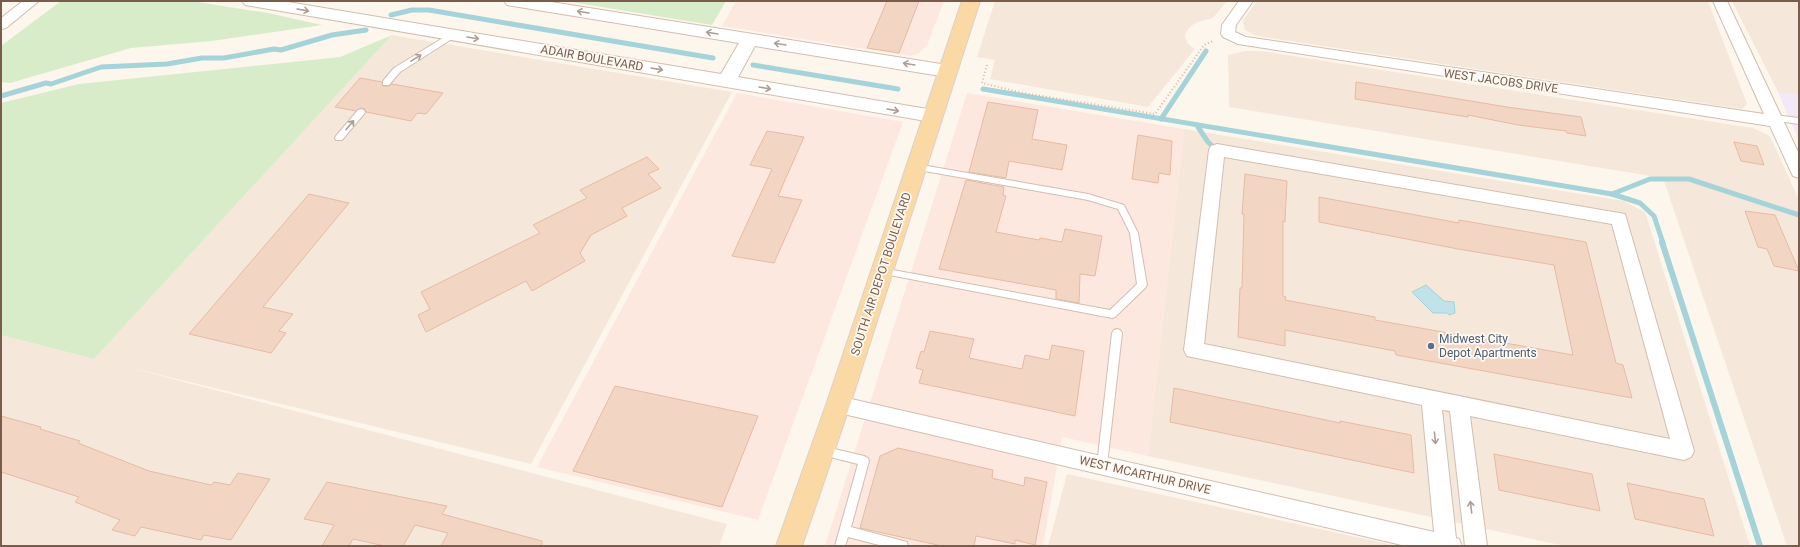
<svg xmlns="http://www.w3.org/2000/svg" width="1800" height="547" viewBox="0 0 1800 547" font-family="Roboto,sans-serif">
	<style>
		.residential { fill: #f5e8da }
		.commercial { fill: #fde8e0 }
		.education { fill: #f3e8fa }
		.green { fill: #d8ecc9 }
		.water { fill: #bfe3e8; stroke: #a5d3da }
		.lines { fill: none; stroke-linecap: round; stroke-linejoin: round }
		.stream-far1 { stroke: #a5d3da; stroke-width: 5 }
		.stream { stroke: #a5d3da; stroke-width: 6 }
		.building { fill: #f3d5c3; stroke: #e6bba3 }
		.service-casing { stroke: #d1beb0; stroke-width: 2 }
		.minor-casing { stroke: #d1beb0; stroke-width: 2 }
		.tertiary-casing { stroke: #d1beb0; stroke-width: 2 }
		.primary-casing { stroke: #dad1cd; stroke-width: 2 }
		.path { stroke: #d9b8a5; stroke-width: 2; stroke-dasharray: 1 2.5; stroke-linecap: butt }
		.service { fill: #fff; fill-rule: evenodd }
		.minor { fill: #fff; fill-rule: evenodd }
		.tertiary { fill: #fff; fill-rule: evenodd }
		.primary { fill: #fbd9a5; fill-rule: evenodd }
		.oneway { stroke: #af9d94 }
		.service-dot { fill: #5c6f8a; stroke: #fffaf3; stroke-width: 1.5 }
		.labels { text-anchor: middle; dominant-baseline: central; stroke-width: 3.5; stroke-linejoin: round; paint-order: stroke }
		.street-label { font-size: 12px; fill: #7a5c4d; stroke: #fffaf3 }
		.service-label { font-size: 12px; fill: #4e5e75; stroke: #fffaf3; text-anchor: start }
	</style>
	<rect width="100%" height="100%" fill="#fdf6ec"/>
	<g class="residential">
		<polygon points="995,1 1227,1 1213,18 1195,23 1188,29 1185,36 1188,44 1195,49 1148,107 990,79 995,60 977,57"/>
		<polygon points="1257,1 1708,1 1747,104 1742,109 1257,36 1245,30 1243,20"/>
		<polygon points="1732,1 1799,1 1799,95 1778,92"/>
		<polygon points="392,35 732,92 531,464 127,367 727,524 719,546 1,546 1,335 94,359"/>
		<polygon points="1245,51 1260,51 1753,128 1770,136 1799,200 1799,546 1787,546 1663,178 1229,107 1228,55"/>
		<polygon points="1184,129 1624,201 1645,212 1750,546 1565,546 1148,456"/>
		<polygon points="1067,474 1398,546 1048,546"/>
	</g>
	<g class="commercial">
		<polygon points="736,1 944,1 927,45 918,54 910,56 722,26"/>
		<polygon points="737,93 903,122 758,520 537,467"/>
		<polygon points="967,93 1184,129 1148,456 1062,437 1043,546 825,546"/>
	</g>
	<polygon class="education" points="1778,92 1799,95 1799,141"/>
	<g class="green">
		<polygon points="61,1 191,1 268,13 322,25 212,41 131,48 10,83 1,82 1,46"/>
		<polygon points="565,1 726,1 712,25"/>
		<polygon points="392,35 94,359 1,335 1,103 79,84 340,57"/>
	</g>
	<polygon class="water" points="1426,285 1444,301 1454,302 1455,313 1449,315 1447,313 1433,313 1412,292"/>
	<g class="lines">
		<g class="stream-far1">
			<polyline points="391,15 412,10 429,10 713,58"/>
			<polyline points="753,65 898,89"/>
			<polyline points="983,89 1612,194 1640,203 1654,216 1663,243"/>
			<polyline points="1,96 46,83 51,84 101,67 167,64 202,58 224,58 274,49 281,50 332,35 366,30"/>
			<polyline points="1161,119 1206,51"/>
			<polyline points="1198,127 1208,142 1217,150"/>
			<polyline points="1612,194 1650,179 1689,179 1799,215"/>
		</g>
		<polyline class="stream" points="1662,242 1760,546"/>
	</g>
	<g class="building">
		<polygon points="887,1 919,1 899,53 867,48"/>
		<polygon points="360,78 382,82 383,86 389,86 392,84 443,93 426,114 417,113 411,121 366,112 365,109 361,108 356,111 335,107"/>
		<polygon points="1356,82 1507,107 1581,117 1586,136 1567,133 1566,131 1518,125 1468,115 1468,117 1355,99"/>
		<polygon points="988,102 1038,110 1032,139 1067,145 1062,170 1009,161 1006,178 969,172"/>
		<polygon points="767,131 804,137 778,196 802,200 774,263 732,256 772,169 750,165"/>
		<polygon points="1138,135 1172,141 1170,175 1159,173 1158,183 1132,179"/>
		<polygon points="1734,142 1757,146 1764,165 1741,161"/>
		<polygon points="647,157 659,169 648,174 661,188 622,208 627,216 591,235 580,253 585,261 532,291 526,281 426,332 418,315 430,309 421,292 540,233 533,225 587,198 580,190"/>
		<polygon points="1245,174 1287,181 1285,222 1283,221 1283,296 1286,297 1285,300 1375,317 1375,320 1573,355 1554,265 1458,249 1319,222 1319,197 1459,223 1459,220 1586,242 1616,363 1623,365 1632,398 1396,355 1395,351 1285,330 1285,346 1238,337 1240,288 1242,288 1244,214 1242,214"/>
		<polygon points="966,180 1004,187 1003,195 1006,196 996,232 1039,240 1040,238 1062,242 1065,229 1102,236 1095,276 1080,274 1079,303 1056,299 1056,290 939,269"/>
		<polygon points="309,194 349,203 263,307 293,314 279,331 286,333 271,353 189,334"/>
		<polygon points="1745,211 1775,215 1799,271 1774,266 1767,249 1758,247"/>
		<polygon points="930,331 974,339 969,358 1022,369 1025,355 1049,360 1052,345 1084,351 1075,416 919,383 923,370 916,368 921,351 924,352"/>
		<polygon points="615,386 758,416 722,507 573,471"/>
		<polygon points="1174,388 1340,423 1340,421 1411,435 1414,473 1170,422"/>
		<polygon points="1,416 41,427 40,429 80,441 78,443 149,471 211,485 214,482 230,485 238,473 270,479 231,540 204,535 201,540 141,527 135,536 112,530 120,520 75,502 79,497 1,472"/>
		<polygon points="898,448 993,470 992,478 1024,486 1025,477 1047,482 1035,545 1015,540 1015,544 976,536 974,546 942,546 860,528 880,456"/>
		<polygon points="1494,454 1592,474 1600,511 1499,490"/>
		<polygon points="327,482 447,506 442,514 542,541 542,546 441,546 448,533 415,525 403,546 385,546 353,539 349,546 322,546 334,525 304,519"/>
		<polygon points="1627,483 1704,499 1714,536 1635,519"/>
	</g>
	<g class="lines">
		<defs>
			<g id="service">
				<polygon points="451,33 454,33 458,35 400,72 389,85 383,85 383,81 394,68"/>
				<polygon points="361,109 364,110 365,112 364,114 342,140 336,140 335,138 336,136 358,110"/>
				<polygon points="1773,115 1799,118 1799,124 1770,120 1769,118"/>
				<polygon points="916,164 1088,194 1124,205 1138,233 1147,285 1145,288 1115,317 1112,318 879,273 878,271 879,269 882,268 1110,310 1137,284 1130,233 1118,209 1088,200 913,169 912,167"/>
				<polygon points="1117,329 1120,330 1122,333 1107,465 1106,468 1102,470 1098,468 1097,465 1112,333 1114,330"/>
				<polygon points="822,446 864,456 868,458 869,461 851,527 903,541 907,542 908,546 883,546 848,537 845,546 835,546 858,464 818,454 817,451 818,448"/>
			</g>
			<g id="minor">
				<polygon points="23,1 39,1 6,28 1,29 1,18"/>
				<polygon points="1239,1 1253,1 1236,25 1235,32 1246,37 1764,114 1713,1 1727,1 1799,154 1799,178 1793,176 1791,172 1770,126 1238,44 1223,37 1221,34 1222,25"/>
				<path d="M1217,144L1625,214L1694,451L1691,457L1684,460L1470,416L1487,546H1465L1450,411L1442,410L1456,538L1459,539L1462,546H1406L831,411L828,405L831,399L838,396L1434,532L1422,405L1187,356L1184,350L1209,150L1211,146ZM1224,157L1612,224L1670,439L1204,344Z"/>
			</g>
			<polygon id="tertiary" points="242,1 282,1 721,74 739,43 513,6 507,5 504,1 545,1 947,65 953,67 956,71 953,75 947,77 755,46 738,77 939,111 942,116 939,121 932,122 251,6 245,5"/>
			<polygon id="primary" points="962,1 980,1 850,405 802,546 776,546 826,405"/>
		</defs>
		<use href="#service" class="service-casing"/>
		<use href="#minor" class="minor-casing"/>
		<use href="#tertiary" class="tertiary-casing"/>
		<use href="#primary" class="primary-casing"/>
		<polyline class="path" points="987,65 982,83 1023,93 1155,114 1204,45 1213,41"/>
		<use href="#service" class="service"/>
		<use href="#minor" class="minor"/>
		<use href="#tertiary" class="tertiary"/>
		<use href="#primary" class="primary"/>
	</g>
	<defs><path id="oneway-shaft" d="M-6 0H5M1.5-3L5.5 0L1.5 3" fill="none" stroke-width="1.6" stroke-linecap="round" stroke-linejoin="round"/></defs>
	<g class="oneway">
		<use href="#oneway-shaft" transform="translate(303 10) rotate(10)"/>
		<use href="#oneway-shaft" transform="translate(583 12) rotate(-171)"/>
		<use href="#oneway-shaft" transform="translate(712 33) rotate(-171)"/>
		<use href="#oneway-shaft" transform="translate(473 38) rotate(9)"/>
		<use href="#oneway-shaft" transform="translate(780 44) rotate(-171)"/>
		<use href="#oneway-shaft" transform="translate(416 58) rotate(-31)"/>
		<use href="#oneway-shaft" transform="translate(909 64) rotate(-171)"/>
		<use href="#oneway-shaft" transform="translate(657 69) rotate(10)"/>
		<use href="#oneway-shaft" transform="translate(765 88) rotate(10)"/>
		<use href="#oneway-shaft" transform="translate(893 110) rotate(10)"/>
		<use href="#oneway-shaft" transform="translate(350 125) rotate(-49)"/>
		<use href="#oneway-shaft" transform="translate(1435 438) rotate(84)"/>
		<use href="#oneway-shaft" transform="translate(1471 507) rotate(-97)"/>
	</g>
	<circle class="service-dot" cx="1431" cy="346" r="4"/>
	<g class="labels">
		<g class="street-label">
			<text transform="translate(592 58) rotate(10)">ADAIR BOULEVARD</text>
			<text transform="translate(1501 81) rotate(8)">WEST JACOBS DRIVE</text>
			<text transform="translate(881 274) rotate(-72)">SOUTH AIR DEPOT BOULEVARD</text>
			<text transform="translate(1145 475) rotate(13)">WEST MCARTHUR DRIVE</text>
		</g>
		<g class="service-label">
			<text x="1439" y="339">Midwest City<tspan x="1439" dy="14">Depot Apartments</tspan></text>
		</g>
	</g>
	<rect width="1800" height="547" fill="none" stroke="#7a5c4d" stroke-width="4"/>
</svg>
